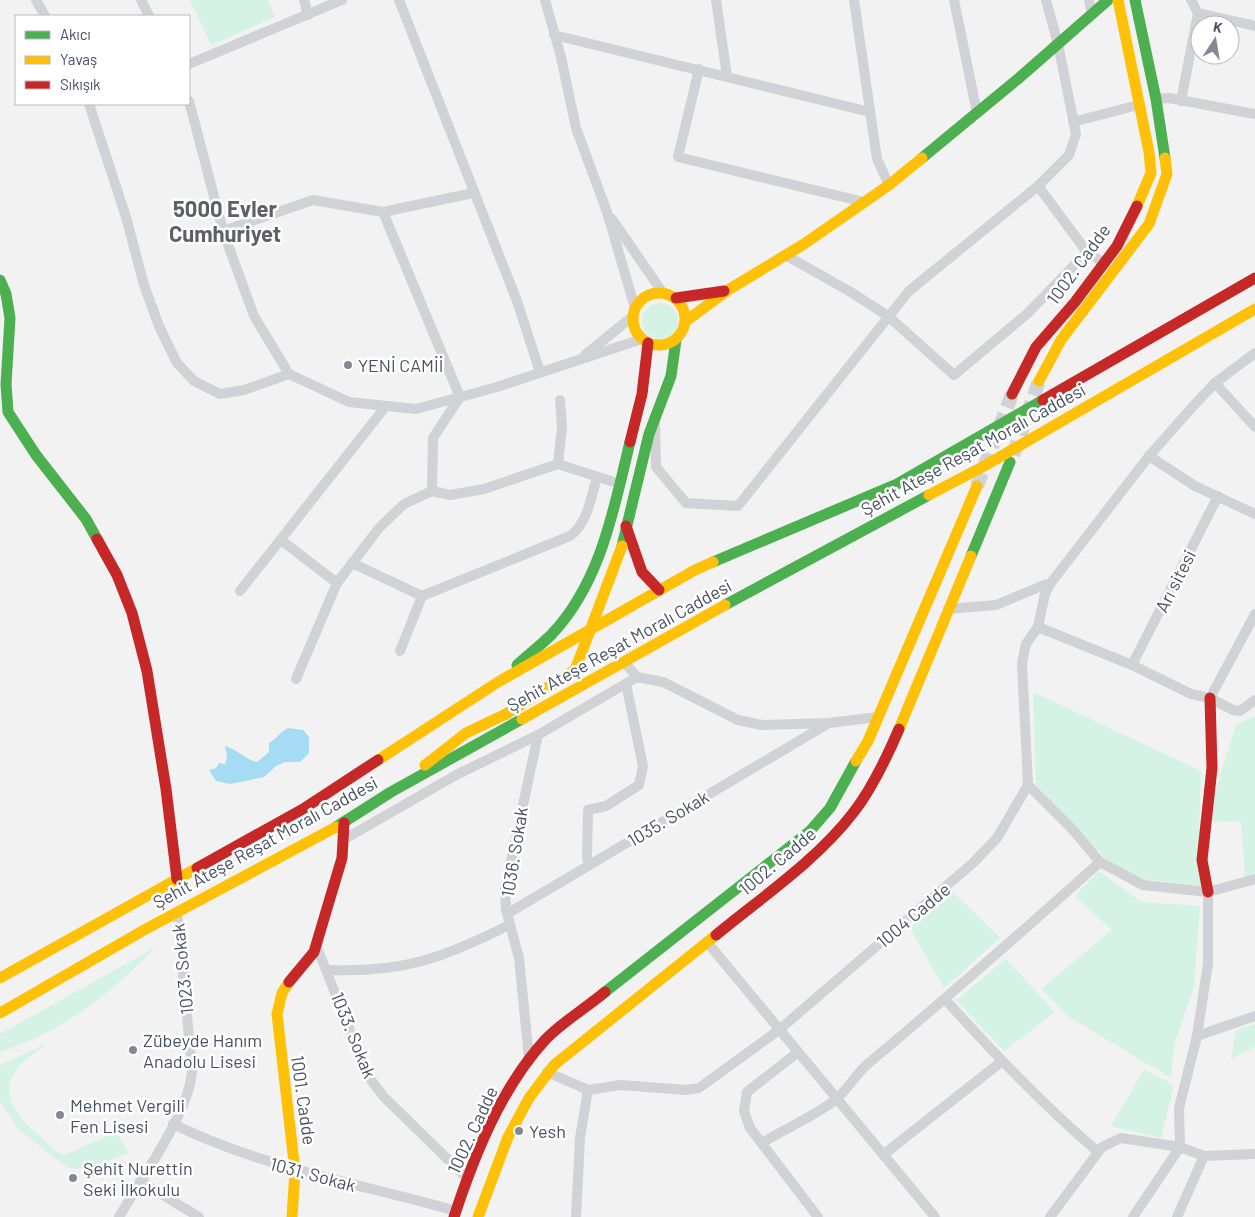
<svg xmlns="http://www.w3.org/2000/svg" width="1255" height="1217" viewBox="0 0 1255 1217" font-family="Barlow,sans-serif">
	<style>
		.green { fill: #d4f3e4 }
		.water { fill: #a6dbf4 }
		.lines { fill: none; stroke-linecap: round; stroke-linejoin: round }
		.secondary-tunnel { stroke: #d0d2d5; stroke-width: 14; stroke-dasharray: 14 7; stroke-linecap: butt }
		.street { stroke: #d0d2d5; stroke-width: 10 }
		.fast { stroke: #4caf50; stroke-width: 11 }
		.slow { stroke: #ffc107; stroke-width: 11 }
		.jam { stroke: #c62828; stroke-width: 11 }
		.slow-bridge { stroke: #ffc107; stroke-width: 11 }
		.poi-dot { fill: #838994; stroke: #fff; stroke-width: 2 }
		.labels { text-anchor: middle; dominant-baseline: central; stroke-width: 5; stroke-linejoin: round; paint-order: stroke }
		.street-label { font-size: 18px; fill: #475161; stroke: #fff }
		.poi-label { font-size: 18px; fill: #475161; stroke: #fff; text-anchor: start }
		.district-label { font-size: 22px; font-weight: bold; fill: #5c6067; stroke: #fff }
	</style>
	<rect width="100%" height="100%" fill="#f2f2f2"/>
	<g class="green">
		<polygon points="190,0 268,0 275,17 211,45"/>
		<circle cx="660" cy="321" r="18"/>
		<polygon points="1033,692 1201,771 1198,860 1202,886 1143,879 1109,862 1036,785"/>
		<polygon points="1255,716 1255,873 1245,877 1241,821 1212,822 1212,801 1236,725"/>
		<polygon points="1099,871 1141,902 1200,906 1194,987 1174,1045 1171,1078 1069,1017 1041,989 1112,930 1075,896"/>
		<polygon points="953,892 1000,938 944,988 910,928"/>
		<path d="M156,947C107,996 67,1029 0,1052V1034Z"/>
		<polygon points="1006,959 1055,1012 1004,1051 956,1000"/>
		<polygon points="1255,1024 1255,1047 1231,1059 1236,1030"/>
		<path d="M46,1044C36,1053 20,1061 14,1073C1,1095 18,1117 34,1131C43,1139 53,1151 64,1155L116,1132L128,1153L87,1169L68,1168L18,1129L0,1101V1065Z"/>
		<polygon points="1144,1070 1174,1085 1161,1138 1111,1126"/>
	</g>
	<path class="water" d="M288,728L303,730L309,737V753L300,762H285L276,766L264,777L230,784L216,781L209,770L216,768L219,763L225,764L227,757L225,746C237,749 246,760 257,762L269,752V743C277,739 279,732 288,728Z"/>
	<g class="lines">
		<g class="secondary-tunnel">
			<polyline points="1013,455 1039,381"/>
			<polyline points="977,486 1012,394"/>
		</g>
		<g class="street">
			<polyline points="36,0 45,16"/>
			<polyline points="141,0 149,16"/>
			<polyline points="304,0 308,15"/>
			<polyline points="399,0 517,301 540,372"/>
			<polyline points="545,0 561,57 576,128 607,212 635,308"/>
			<polyline points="716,0 727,76"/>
			<polyline points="854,0 877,159 889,185"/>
			<polyline points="954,0 977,113"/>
			<polyline points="1089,0 1092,14"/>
			<polyline points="1191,0 1198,13 1255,26"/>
			<polyline points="554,35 870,112"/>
			<polyline points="189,64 342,0"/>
			<polyline points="699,69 678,157 864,202"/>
			<polyline points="1156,99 1169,98 1255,114"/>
			<polyline points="189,101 223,231 254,316 289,374 349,402 416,409 497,387 642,339"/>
			<polyline points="1181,101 1198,13"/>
			<polyline points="89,104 126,217 144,285 159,326 177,363 194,381 220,394 244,390 289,374"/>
			<polyline points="1073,122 1138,105"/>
			<polyline points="1038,186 1087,252 1104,263"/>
			<polyline points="612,219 663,293"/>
			<polyline points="223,231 313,200 383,212 473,193"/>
			<polyline points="785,255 849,291 888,316 954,375 1028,313 1087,252"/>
			<polyline points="1255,353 1215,383 1195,404 1149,456 1050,584 1045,594 1038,627 1026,644 1022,663 1028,785 1073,830 1100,862 1143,885 1208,892 1255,879"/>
			<polyline points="585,355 633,316"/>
			<polyline points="1215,383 1255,427"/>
			<polyline points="655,424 656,467 686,503 738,506 909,291 1038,186 1069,155 1076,134 1058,44 1046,0"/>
			<polyline points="1149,456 1195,486 1255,514"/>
			<polyline points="558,464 562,427 560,400"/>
			<polyline points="432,491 450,495 484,489 558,464 620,484"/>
			<polyline points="281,540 337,583"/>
			<path d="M352,563L422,596L570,536C588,523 591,497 597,477"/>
			<polyline points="240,591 386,406"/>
			<polyline points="948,609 996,605 1044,585 1050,584"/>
			<polyline points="1038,627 1132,665 1191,694 1210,698 1233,710 1240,711 1255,700"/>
			<polyline points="400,651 422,596"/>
			<polyline points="624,662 637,677 663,682 738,720 762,725 829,723 878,717"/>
			<polyline points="1132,665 1218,496"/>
			<polyline points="296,679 337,583 379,528 404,504 432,491 433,438 460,397 383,212"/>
			<polyline points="1210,698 1255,614"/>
			<polyline points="343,840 456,775 538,735 637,677"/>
			<polyline points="589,865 587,857 588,810 606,806 639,785 643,766 626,684"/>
			<polyline points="507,914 829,723"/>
			<polyline points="707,942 935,1217"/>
			<polyline points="316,945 368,1076 384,1097 468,1179"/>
			<path d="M328,970C403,973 444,958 509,925"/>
			<path d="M945,999C995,1055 1041,1103 1098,1152"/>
			<polyline points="1197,1036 1255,1016"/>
			<polyline points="798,1052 747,1092 744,1111 750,1128 818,1217"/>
			<polyline points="529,1058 519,958 506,910 505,889 538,735"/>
			<polyline points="547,1072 588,1090 621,1085 686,1090 699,1088 779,1030 973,863 997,838 1028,785"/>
			<path d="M173,1124C263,1168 361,1184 456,1211"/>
			<path d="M762,1143C786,1128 811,1118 834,1101C848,1090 856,1073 870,1062C948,997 1024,930 1100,862"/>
			<polyline points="883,1155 1001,1062"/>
			<polyline points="140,1181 199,1217"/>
			<path d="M119,1217C140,1181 192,1108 192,1069L177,912"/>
			<polyline points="576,1217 580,1138 588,1090"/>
			<polyline points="1050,1217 1102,1147 1121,1138 1180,1147 1204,1156 1255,1154"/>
			<polyline points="1133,1217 1180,1147 1179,1108 1197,1036 1208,963 1208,892"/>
			<polyline points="1177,1217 1204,1156"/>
		</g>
		<g class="fast">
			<polyline points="1135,0 1156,99 1165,158"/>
			<polyline points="922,158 1019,78 1108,0"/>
			<polyline points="0,280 6,294 10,318 6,384 8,412 36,455 86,519 97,539"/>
			<polyline points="622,546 649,434 671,376 676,340"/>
			<polyline points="971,556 1010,462"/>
			<polyline points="713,562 897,484 1043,400"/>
			<polyline points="725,605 929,495"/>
			<path d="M517,665C528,655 541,645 551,635C601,583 614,508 630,442"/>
			<polyline points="336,827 391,792 522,719"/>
			<polyline points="605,992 810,831 830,808 856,761"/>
		</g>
		<g class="slow">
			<polyline points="1118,0 1149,152 1151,173 1137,206"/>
			<circle cx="659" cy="319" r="26"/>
			<polyline points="686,321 728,290 804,244 889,185 922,158"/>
			<polyline points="1039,381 1061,340 1149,224 1167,174 1165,158"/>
			<polyline points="929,495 986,465 1255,309"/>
			<polyline points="522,719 725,605"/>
			<polyline points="899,729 971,556"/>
			<polyline points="378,760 498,682 695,570 713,562"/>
			<polyline points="856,761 868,741 977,486"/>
			<polyline points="425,765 466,733 506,714"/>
			<polyline points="0,978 197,868"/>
			<polyline points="289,982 282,993 277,1014 295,1171 292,1217"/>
			<polyline points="0,1013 144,930 336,827"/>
			<polyline points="478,1217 508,1137 529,1098 554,1065 716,935"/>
		</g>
		<g class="jam">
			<polyline points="676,298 724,291"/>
			<polyline points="1012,394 1036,347 1075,302 1117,246 1137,206"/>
			<polyline points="1043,400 1255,278"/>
			<polyline points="630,442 642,394 648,343"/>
			<polyline points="626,526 642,572 659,590"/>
			<polyline points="97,539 117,575 132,613 147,671 166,789 177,879"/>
			<polyline points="197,868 303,809 378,760"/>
			<polyline points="1208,892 1202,860 1212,768 1210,698"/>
			<path d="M716,935C762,897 816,861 853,813C872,789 887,757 899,729"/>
			<polyline points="289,982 314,952 342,858 344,823"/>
			<path d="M454,1217C474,1156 501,1088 545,1040C562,1022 586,1008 605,992"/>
		</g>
		<polyline class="slow-bridge" points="506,714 575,670 622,546"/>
	</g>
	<g class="poi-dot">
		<circle cx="348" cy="365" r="5"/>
		<circle cx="133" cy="1050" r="5"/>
		<circle cx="60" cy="1115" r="5"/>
		<circle cx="519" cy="1131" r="5"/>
		<circle cx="73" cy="1178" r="5"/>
	</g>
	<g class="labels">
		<g class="street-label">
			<text transform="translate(1078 264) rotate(-54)">1002. Cadde</text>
			<text transform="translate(973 449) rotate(-29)">Şehit Ateşe Reşat Moralı Caddesi</text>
			<text transform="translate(1175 581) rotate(-63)">Arı sitesi</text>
			<text transform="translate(619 645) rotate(-29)">Şehit Ateşe Reşat Moralı Caddesi</text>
			<text transform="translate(668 818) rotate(-31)">1035. Sokak</text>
			<text transform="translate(265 842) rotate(-29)">Şehit Ateşe Reşat Moralı Caddesi</text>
			<text transform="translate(514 852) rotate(-81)">1036. Sokak</text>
			<text transform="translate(777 861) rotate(-40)">1002. Cadde</text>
			<text transform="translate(913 915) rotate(-40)">1004 Cadde</text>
			<text transform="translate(182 969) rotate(-96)">1023. Sokak</text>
			<text transform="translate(354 1035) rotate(68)">1033. Sokak</text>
			<text transform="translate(304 1100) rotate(82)">1001. Cadde</text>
			<text transform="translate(472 1130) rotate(-65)">1002. Cadde</text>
			<text transform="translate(313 1174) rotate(15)">1031. Sokak</text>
		</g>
		<g class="poi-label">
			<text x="358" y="365">YENİ CAMİİ</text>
			<text x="143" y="1040">Zübeyde Hanım<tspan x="143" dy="21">Anadolu Lisesi</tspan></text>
			<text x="70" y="1105">Mehmet Vergili<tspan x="70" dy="21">Fen Lisesi</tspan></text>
			<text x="529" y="1131">Yesh</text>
			<text x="83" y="1168">Şehit Nurettin<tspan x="83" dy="21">Seki İlkokulu</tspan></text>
		</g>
		<g class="district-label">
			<text x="225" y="208">5000 Evler<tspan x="225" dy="25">Cumhuriyet</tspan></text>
		</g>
	</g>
	<rect x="15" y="15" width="175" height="90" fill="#ffffff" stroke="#b5b9c0"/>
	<rect x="25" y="31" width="25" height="8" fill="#4caf50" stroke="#b5b9c0"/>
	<text x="60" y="40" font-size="15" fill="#475161">Akıcı</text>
	<rect x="25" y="56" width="25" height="8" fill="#ffc107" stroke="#b5b9c0"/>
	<text x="60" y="65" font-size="15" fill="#475161">Yavaş</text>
	<rect x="25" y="81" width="25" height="8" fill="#c62828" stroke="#b5b9c0"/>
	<text x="60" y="90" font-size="15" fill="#475161">Sıkışık</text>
	<g transform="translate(1215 40) rotate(12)"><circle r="24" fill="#ffffff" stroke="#b5b9c0"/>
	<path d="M0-4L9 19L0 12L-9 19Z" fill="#838994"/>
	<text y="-8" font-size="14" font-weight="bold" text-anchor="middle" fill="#475161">K</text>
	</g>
</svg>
